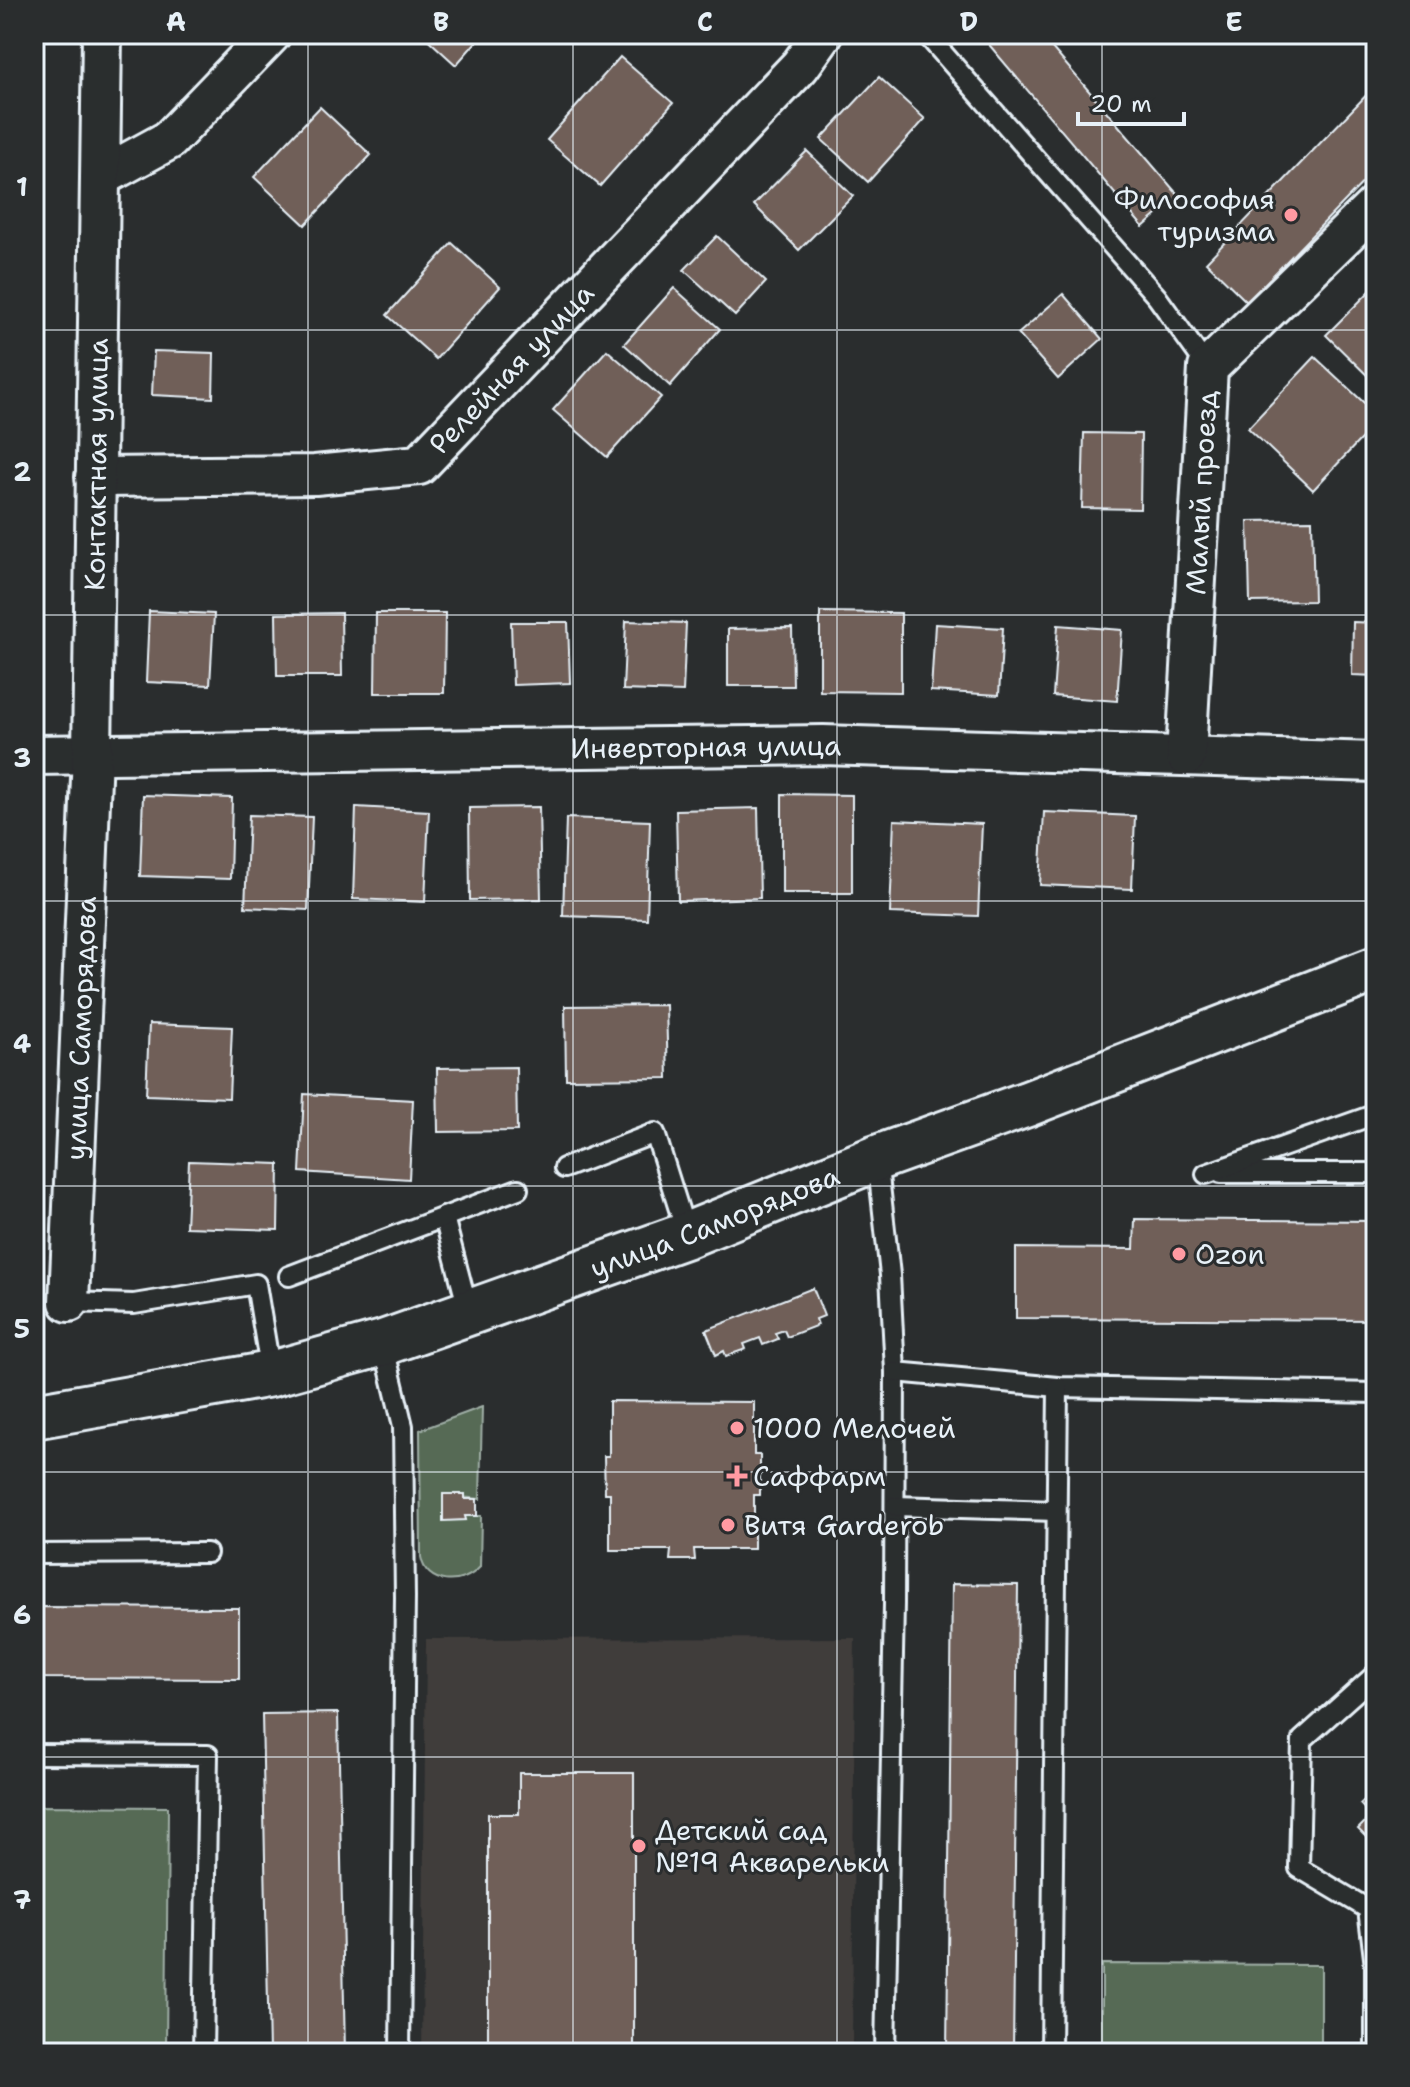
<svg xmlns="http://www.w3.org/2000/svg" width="1410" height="2087" viewBox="0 0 1410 2087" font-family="'Shantell Sans',sans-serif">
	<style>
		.built { fill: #3f3c3b }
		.green { fill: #566a55; stroke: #9faea6; stroke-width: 2 }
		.building { fill: #705f58; stroke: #e8f1f8; stroke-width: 2 }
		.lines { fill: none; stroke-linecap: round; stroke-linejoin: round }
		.lane-casing { stroke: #e8f1f8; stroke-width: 24 }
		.street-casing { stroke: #e8f1f8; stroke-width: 44 }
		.secondary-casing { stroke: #e8f1f8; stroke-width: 50 }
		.lane { stroke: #2a2d2e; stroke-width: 18 }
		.street { stroke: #2a2d2e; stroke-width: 38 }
		.secondary { stroke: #2a2d2e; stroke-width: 44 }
		.grid { fill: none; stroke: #e8f1f8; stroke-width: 2; stroke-opacity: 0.55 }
		.poi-dot { fill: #ff9aa2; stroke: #2a2d2e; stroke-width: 3 }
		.labels { text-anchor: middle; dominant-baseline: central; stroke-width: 6; stroke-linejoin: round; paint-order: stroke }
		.poi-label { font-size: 28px; fill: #e8f1f8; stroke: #2a2d2e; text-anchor: start }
		.street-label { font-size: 28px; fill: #e8f1f8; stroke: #2a2d2e }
		.neatline { fill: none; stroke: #e8f1f8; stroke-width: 3 }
		.grid-label { font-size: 26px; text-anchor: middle; font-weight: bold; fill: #e8f1f8 }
	</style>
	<rect width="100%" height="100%" fill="#2a2d2e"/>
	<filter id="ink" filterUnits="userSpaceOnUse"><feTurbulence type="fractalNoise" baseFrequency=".0125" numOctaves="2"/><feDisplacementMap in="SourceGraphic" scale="16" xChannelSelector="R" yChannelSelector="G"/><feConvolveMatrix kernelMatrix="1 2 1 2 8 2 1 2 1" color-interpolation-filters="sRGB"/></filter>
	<g filter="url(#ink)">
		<polygon class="built" points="855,1638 852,2053 422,2053 426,1639"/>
		<g class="green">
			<path d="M482,1407L480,1499L443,1495V1520H465V1516H481L480,1567C462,1587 426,1586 421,1557L420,1430Z"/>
			<polygon points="34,1806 168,1807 166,2053 34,2053"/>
			<polygon points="1102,1964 1321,1965 1321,2053 1102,2053"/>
		</g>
		<g class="building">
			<polygon points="422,34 483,34 456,65"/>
			<polygon points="980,34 1040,34 1179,196 1143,227"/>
			<polygon points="1147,34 1303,34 1303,41 1147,39"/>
			<polygon points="620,57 673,103 600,186 547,140"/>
			<polygon points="879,77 925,119 868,182 821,139"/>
			<polygon points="1376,85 1376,169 1247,302 1206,262"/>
			<polygon points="320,107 371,155 305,225 254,177"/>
			<polygon points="807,151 853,196 799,250 754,205"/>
			<polygon points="717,236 766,282 735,316 684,270"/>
			<polygon points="452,243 500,287 436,359 387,315"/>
			<polygon points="1376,285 1376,384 1326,335"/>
			<polygon points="674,288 720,329 670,386 624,344"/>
			<polygon points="1063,294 1102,339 1058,379 1018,334"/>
			<polygon points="607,350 661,397 607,457 553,410"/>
			<polygon points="154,351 214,353 213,398 152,395"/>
			<polygon points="1315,357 1376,414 1376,423 1313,490 1248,428"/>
			<polygon points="1084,433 1141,434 1140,509 1082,508"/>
			<polygon points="1312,520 1314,601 1250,602 1248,521"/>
			<polygon points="149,611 214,614 210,685 146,682"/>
			<polygon points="820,612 901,613 901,692 820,691"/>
			<polygon points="341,613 342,676 277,676 276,614"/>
			<polygon points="376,613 445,613 444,693 375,693"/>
			<polygon points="626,621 686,623 683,692 623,690"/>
			<polygon points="511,622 568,622 570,683 513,685"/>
			<polygon points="1353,622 1376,623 1376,676 1352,675"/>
			<polygon points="935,624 1003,628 999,695 931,691"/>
			<polygon points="1058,625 1122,630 1117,701 1053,696"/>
			<polygon points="792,628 793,686 728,686 728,629"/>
			<polygon points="782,794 852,795 852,893 782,893"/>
			<polygon points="143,795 232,798 230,879 140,876"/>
			<polygon points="356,807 429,811 425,902 353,899"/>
			<polygon points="539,807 541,899 470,900 469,808"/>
			<polygon points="758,808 760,898 678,901 676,810"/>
			<polygon points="1044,812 1135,816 1132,889 1040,885"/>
			<polygon points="249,815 312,817 308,910 245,907"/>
			<polygon points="566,818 650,821 647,919 563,916"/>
			<polygon points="894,820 982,824 978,916 890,913"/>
			<polygon points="666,1005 668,1078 566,1079 565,1006"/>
			<polygon points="149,1024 232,1027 229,1098 146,1095"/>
			<polygon points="516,1067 517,1131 438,1132 437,1068"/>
			<polygon points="304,1094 413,1100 409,1179 300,1172"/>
			<polygon points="189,1161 279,1164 278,1230 186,1227"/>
			<polygon points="1135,1219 1376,1221 1376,1320 1016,1318 1016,1248 1134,1249"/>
			<polygon points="813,1288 824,1316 816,1319 818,1325 787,1337 784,1330 775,1333 778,1339 763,1345 760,1338 744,1344 746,1349 726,1356 724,1351 716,1355 706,1330"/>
			<polygon points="609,1401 754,1402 754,1455 760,1455 760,1495 754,1495 754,1549 694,1549 695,1560 670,1560 671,1550 610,1550 610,1493 605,1493 604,1456 609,1456"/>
			<polygon points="443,1494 465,1494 465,1499 477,1499 477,1516 465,1516 466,1520 443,1521"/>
			<polygon points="952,1584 1018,1585 1013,2053 947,2053"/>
			<polygon points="34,1607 239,1608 239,1679 34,1678"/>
			<polygon points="338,1713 345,2053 269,2053 262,1714"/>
			<polygon points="519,1773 634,1773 634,2053 488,2053 488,1814 519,1814"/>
			<polygon points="1376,1789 1376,1847 1358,1829 1371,1816 1360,1804"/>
		</g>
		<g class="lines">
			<defs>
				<g id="lane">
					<polyline points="926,34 1157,297 1208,368"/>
					<polyline points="877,1158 890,1275 895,1372 894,1604 885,2053"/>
					<polyline points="564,1168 655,1133 687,1235"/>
					<polyline points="1221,1173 1376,1173"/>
					<polyline points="1206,1174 1376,1114"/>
					<polyline points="444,1217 469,1313"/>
					<polyline points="289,1276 518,1189"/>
					<polyline points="69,1302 134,1304 256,1284 271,1374"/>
					<polyline points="383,1343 403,1426 405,1597 400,2053"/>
					<polyline points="895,1372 1058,1387 1376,1393"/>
					<polyline points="895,1506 1056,1511"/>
					<polyline points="34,1554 207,1553"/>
					<polyline points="34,1754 208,1755 203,2053"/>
					<polyline points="1051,2053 1058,1387"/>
					<polyline points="1375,2053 1375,1966 1368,1909 1299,1868 1302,1740 1376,1674"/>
				</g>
				<g id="street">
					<polyline points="101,177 169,140 271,34"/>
					<path id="s1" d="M95,477L315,475L419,465L800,66L823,34"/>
					<path id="s2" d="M34,755L823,745L1376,762"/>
					<path id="s3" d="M1186,756L1208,368L1376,205"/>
					<path id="s4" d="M69,1302L92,754L102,34"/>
				</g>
				<g id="secondary">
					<path id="s5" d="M34,1416L271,1374L383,1343L687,1235L877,1158L1027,1104L1376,969"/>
				</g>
			</defs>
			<use href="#lane" class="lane-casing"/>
			<use href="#street" class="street-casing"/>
			<use href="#secondary" class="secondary-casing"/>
			<use href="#lane" class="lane"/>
			<use href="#street" class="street"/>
			<use href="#secondary" class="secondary"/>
		</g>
	</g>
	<path class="grid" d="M308,34V2053M573,34V2053M837,34V2053M1102,34V2053M34,330H1376M34,615H1376M34,901H1376M34,1186H1376M34,1472H1376M34,1757H1376"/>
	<g class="poi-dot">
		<circle cx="1291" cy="215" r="8"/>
		<circle cx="1179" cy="1254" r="8"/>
		<circle cx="737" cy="1428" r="8"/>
		<path d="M733 1464h8v8h8v8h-8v8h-8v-8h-8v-8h8z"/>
		<circle cx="728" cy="1525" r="8"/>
		<circle cx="639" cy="1846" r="8"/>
	</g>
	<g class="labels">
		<g class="poi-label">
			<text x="1275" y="199" text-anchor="end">Философия<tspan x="1275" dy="32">туризма</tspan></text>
			<text x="1195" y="1254">Ozon</text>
			<text x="753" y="1428">1000 Мелочей</text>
			<text x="753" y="1476">Саффарм</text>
			<text x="744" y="1525">Витя Garderob</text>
			<text x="655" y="1830">Детский сад<tspan x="655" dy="32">№19 Акварельки</tspan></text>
		</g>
		<g class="street-label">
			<text stroke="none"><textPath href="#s1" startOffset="458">Релейная улица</textPath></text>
			<text stroke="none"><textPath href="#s4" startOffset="838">Контактная улица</textPath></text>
			<text stroke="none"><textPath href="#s3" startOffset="264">Малый проезд</textPath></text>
			<text stroke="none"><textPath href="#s2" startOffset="672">Инверторная улица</textPath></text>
			<text stroke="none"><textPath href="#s4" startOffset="274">улица Саморядова</textPath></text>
			<text stroke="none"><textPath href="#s5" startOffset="710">улица Саморядова</textPath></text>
		</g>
	</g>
	<rect width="1410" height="2087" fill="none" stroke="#2a2d2e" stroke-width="88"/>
	<path d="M1078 112v12h106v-12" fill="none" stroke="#e8f1f8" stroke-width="4"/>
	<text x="1090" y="112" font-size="24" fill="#e8f1f8" stroke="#2a2d2e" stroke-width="6" paint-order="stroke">20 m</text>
	<rect x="44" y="44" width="1322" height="1999" class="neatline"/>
	<g class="grid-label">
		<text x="176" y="31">A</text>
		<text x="441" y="31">B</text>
		<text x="705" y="31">C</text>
		<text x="969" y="31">D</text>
		<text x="1234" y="31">E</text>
		<text x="22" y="196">1</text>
		<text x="22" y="481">2</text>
		<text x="22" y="767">3</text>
		<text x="22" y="1053">4</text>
		<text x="22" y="1338">5</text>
		<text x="22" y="1624">6</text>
		<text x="22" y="1909">7</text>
	</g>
</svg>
